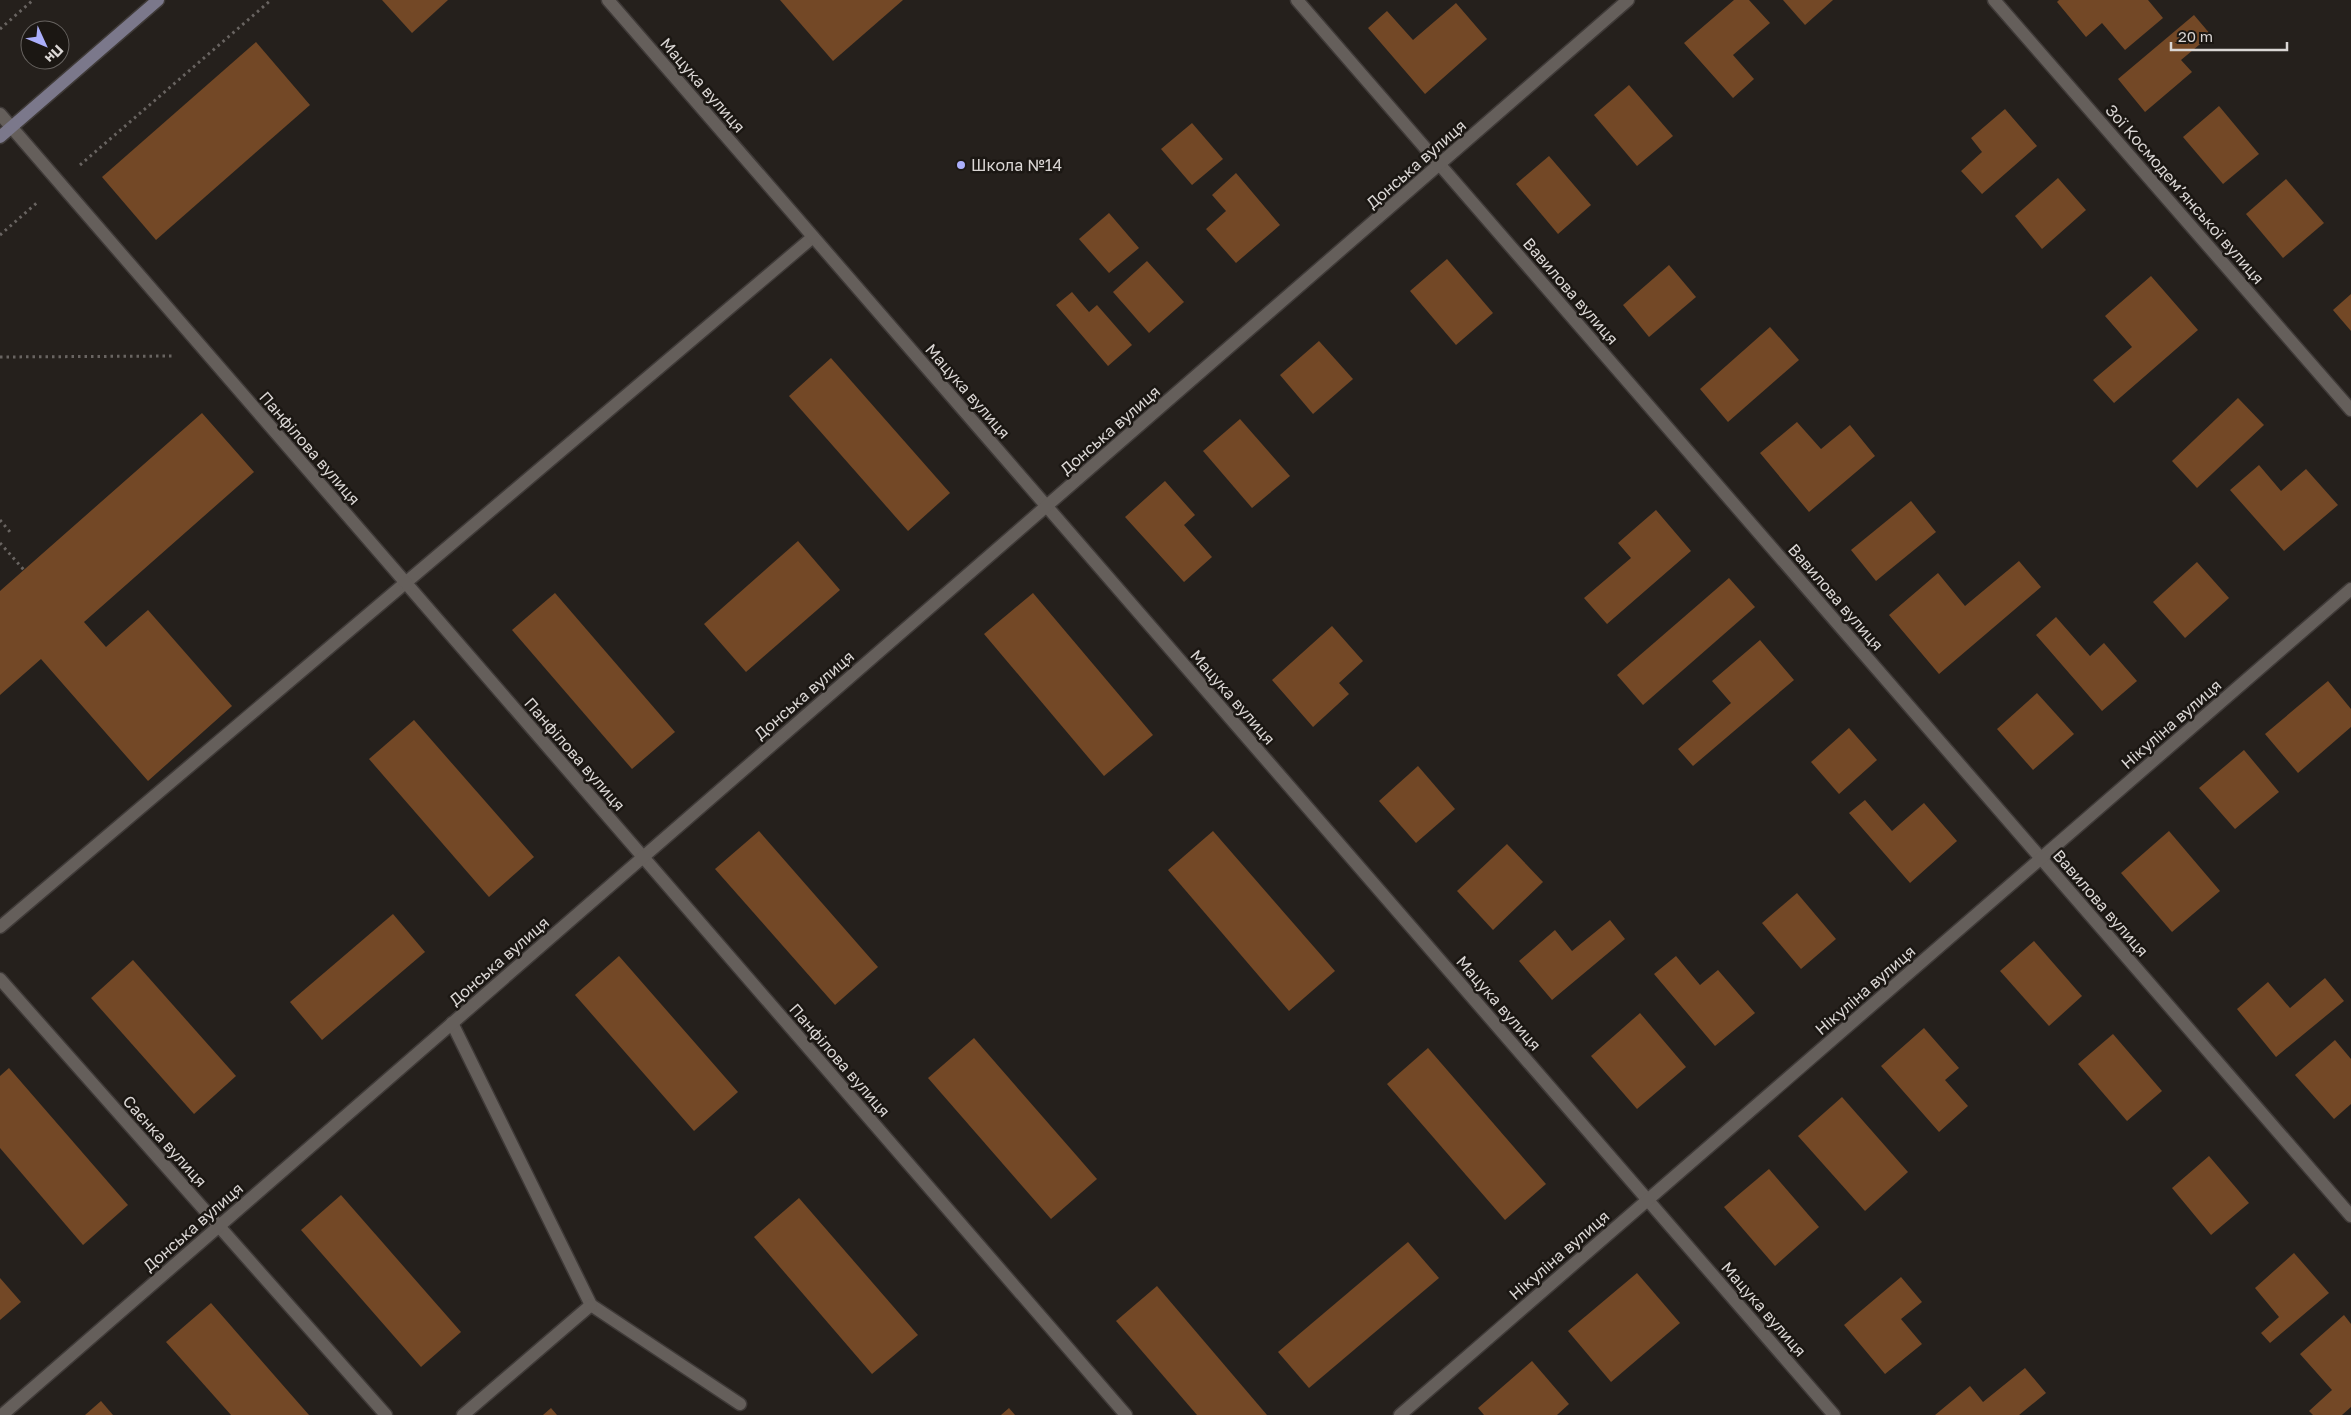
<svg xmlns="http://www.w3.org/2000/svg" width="2351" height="1415" viewBox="0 0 2351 1415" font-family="'Golos Text',sans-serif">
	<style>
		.building { fill: #734826 }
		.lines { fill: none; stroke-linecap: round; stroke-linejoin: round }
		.lane-casing { stroke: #3f3a38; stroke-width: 15 }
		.street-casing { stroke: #3f3a38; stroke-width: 15 }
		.secondary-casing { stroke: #3f3a38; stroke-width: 15 }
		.path { stroke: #696461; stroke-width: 3; stroke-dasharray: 2.5 4; stroke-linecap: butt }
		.lane { stroke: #655f5b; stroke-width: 12 }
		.street { stroke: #655f5b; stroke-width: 12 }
		.secondary { stroke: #7b788b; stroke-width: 12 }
		.poi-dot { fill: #abaffb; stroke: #1b1713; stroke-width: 2 }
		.labels { text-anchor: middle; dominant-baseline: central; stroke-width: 5; stroke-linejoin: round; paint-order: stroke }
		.street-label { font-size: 16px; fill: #dad6d4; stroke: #1b1713 }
		.poi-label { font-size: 16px; fill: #dad6d4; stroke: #1b1713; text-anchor: start }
	</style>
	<rect width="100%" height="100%" fill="#25201c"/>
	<g class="building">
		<polygon points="382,0 448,0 412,33"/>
		<polygon points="780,0 903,0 833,61"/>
		<polygon points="1734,0 1749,0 1770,23 1733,55 1754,79 1733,98 1684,43"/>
		<polygon points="1783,0 1833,0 1805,25"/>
		<polygon points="2059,0 2148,0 2163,18 2125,50 2102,23 2086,37 2057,2"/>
		<polygon points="1456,3 1487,39 1425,94 1368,28 1387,11 1413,40"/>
		<polygon points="2194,15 2211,35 2181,60 2192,72 2145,112 2118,79"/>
		<polygon points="256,42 310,105 156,240 102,177"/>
		<polygon points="1629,85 1673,136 1637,166 1594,115"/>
		<polygon points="2219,106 2259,154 2223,184 2183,137"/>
		<polygon points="2005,109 2037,146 1982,194 1961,171 1982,152 1971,138"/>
		<polygon points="1192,123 1223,159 1192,185 1161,149"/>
		<polygon points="1549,156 1591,205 1558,234 1516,184"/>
		<polygon points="1236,173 1280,225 1236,263 1206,229 1226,211 1212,195"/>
		<polygon points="2058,178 2086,210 2042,249 2015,216"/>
		<polygon points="2286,179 2324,223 2283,258 2246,214"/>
		<polygon points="1109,213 1139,248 1109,273 1079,239"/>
		<polygon points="1447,259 1493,313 1456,345 1410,291"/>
		<polygon points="1147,261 1184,302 1149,333 1113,292"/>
		<polygon points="1669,265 1696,297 1649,337 1623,305"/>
		<polygon points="2151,276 2198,330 2114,403 2093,380 2132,347 2105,316"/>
		<polygon points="1072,292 1089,312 1097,305 1132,345 1108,366 1056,305"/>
		<polygon points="2351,294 2351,331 2333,310"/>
		<polygon points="1770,327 1799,360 1728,422 1700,389"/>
		<polygon points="1319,341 1353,379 1313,414 1280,375"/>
		<polygon points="831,358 950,493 908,531 789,396"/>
		<polygon points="2238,398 2264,425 2197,488 2172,461"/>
		<polygon points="202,413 254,472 84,622 106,647 148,610 232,706 148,781 41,659 0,695 0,591"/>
		<polygon points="1240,419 1290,476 1252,508 1203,451"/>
		<polygon points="1797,422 1821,449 1850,425 1875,456 1809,512 1760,453"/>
		<polygon points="2259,465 2281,491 2306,469 2338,505 2284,551 2230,490"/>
		<polygon points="1165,481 1195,515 1184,525 1212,557 1184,582 1125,517"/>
		<polygon points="1911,501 1936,532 1876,581 1851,550"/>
		<polygon points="1656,510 1691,551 1607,624 1584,598 1631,558 1618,543"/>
		<polygon points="798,541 840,590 746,672 704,624"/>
		<polygon points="2019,561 2041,587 1939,674 1889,615 1938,573 1965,606"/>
		<polygon points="2197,562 2229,598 2185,638 2153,602"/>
		<polygon points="1729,578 1755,607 1643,705 1617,675"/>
		<polygon points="555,593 675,732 632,769 512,630"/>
		<polygon points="1033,593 1153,735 1104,776 984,634"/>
		<polygon points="2056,617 2090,656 2104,643 2137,681 2102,711 2036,635"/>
		<polygon points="1332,626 1363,661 1339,683 1349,694 1313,727 1272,680"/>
		<polygon points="1760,640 1794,680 1693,766 1678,749 1731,703 1712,681"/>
		<polygon points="2328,681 2351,709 2351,727 2298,773 2265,734"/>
		<polygon points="2037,693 2074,734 2033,770 1997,729"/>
		<polygon points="414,720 534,857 489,897 369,759"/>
		<polygon points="1849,728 1877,760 1839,794 1811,762"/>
		<polygon points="2244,750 2279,792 2235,829 2199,788"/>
		<polygon points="1418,766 1455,809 1416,843 1379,801"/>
		<polygon points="1865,800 1892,831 1924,803 1957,841 1910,883 1849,813"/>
		<polygon points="759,831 878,967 835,1005 715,869"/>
		<polygon points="1213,831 1335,971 1289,1011 1168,870"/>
		<polygon points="2169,831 2220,891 2172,932 2121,873"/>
		<polygon points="1507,844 1543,882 1493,930 1457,891"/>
		<polygon points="1797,893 1836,939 1801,969 1762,923"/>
		<polygon points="393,914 425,952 322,1040 290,1002"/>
		<polygon points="1610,920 1625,939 1552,1000 1519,961 1555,930 1572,951"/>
		<polygon points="2034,941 2082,996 2049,1026 2000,971"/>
		<polygon points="619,956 738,1092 694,1131 575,995"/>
		<polygon points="1676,956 1700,985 1718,970 1755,1013 1715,1046 1654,974"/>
		<polygon points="133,960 236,1076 194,1114 91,998"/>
		<polygon points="2325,978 2344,1001 2276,1057 2237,1009 2268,982 2290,1008"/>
		<polygon points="1640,1013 1686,1067 1637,1109 1591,1056"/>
		<polygon points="1924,1028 1959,1068 1945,1080 1968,1106 1939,1132 1881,1066"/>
		<polygon points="2113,1034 2162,1091 2127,1121 2078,1064"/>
		<polygon points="974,1038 1097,1179 1051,1219 928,1078"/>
		<polygon points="2335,1040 2351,1059 2351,1104 2334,1119 2295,1075"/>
		<polygon points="1428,1048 1546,1184 1505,1220 1387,1084"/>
		<polygon points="9,1068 128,1205 83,1245 0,1148 0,1076"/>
		<polygon points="1842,1097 1908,1172 1865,1211 1798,1136"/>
		<polygon points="2209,1156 2249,1203 2211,1235 2172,1188"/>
		<polygon points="1769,1169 1819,1227 1775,1266 1724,1207"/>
		<polygon points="341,1195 461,1332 421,1367 301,1230"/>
		<polygon points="799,1198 918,1335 872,1374 754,1237"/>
		<polygon points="1408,1242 1439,1278 1309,1388 1278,1352"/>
		<polygon points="2294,1253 2329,1293 2270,1343 2261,1333 2279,1317 2255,1288"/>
		<polygon points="1637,1273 1680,1323 1611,1382 1568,1331"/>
		<polygon points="1901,1277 1922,1302 1901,1319 1922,1344 1885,1374 1844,1325"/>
		<polygon points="0,1278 21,1302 0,1320"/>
		<polygon points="1157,1286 1267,1415 1197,1415 1116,1321"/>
		<polygon points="211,1303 309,1415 231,1415 166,1342"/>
		<polygon points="2344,1315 2351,1324 2351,1407 2342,1415 2313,1415 2309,1411 2332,1390 2300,1354"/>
		<polygon points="1532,1361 1569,1404 1557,1415 1484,1415 1478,1408"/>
		<polygon points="2025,1368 2046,1393 2019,1415 1935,1415 1970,1386 1983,1402"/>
		<polygon points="101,1401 113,1415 85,1415"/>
		<polygon points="551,1408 557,1415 543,1415"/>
		<polygon points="1009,1408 1015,1415 1001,1415"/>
	</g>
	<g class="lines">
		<defs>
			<g id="lane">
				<polyline points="0,927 813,237"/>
				<polyline points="452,1023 591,1305 740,1404"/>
				<polyline points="463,1415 591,1305"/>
			</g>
			<g id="street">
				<polyline points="608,0 1834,1415"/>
				<polyline points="1297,0 2351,1216"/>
				<polyline points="1994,0 2351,410"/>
				<polyline points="0,114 1126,1415"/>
				<polyline points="0,979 386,1415"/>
				<polyline points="2,1415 1628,0"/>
				<polyline points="1400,1415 2351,589"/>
			</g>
			<polyline id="secondary" points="0,137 158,0"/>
		</defs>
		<use href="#lane" class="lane-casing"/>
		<use href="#street" class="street-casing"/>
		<use href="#secondary" class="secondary-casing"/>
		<g class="path">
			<polyline points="0,29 33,0"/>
			<polyline points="80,165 271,0"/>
			<polyline points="0,235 39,201"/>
			<polyline points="0,357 174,356"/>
			<polyline points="0,520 10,532"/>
			<polyline points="0,543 24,570"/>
		</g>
		<use href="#lane" class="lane"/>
		<use href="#street" class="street"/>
		<use href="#secondary" class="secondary"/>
	</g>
	<circle class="poi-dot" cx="961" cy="165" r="5"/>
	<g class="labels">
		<g class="street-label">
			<text transform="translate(703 85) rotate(49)">Мацука вулиця</text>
			<text transform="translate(1416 164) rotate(-41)">Донська вулиця</text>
			<text transform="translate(2185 194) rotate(49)">Зої Космодем’янської вулиця</text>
			<text transform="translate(1571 291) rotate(49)">Вавилова вулиця</text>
			<text transform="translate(968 391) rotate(49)">Мацука вулиця</text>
			<text transform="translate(1110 430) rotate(-41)">Донська вулиця</text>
			<text transform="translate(310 448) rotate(49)">Панфілова вулиця</text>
			<text transform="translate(1836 597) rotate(49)">Вавилова вулиця</text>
			<text transform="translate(804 695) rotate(-41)">Донська вулиця</text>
			<text transform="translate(1233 697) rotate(49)">Мацука вулиця</text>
			<text transform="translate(2171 724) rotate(-41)">Нікуліна вулиця</text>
			<text transform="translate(575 754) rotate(49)">Панфілова вулиця</text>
			<text transform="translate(2101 903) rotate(49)">Вавилова вулиця</text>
			<text transform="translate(499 961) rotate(-41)">Донська вулиця</text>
			<text transform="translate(1865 990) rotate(-41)">Нікуліна вулиця</text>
			<text transform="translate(1499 1003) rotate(49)">Мацука вулиця</text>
			<text transform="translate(840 1060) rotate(49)">Панфілова вулиця</text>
			<text transform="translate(165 1141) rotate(48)">Саєнка вулиця</text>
			<text transform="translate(193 1227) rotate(-41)">Донська вулиця</text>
			<text transform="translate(1559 1255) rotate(-41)">Нікуліна вулиця</text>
			<text transform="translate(1764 1309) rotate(49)">Мацука вулиця</text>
		</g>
		<g class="poi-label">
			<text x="971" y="165">Школа №14</text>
		</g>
	</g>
	<g transform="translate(45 45) rotate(134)"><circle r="24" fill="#1b1713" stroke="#676360"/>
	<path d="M0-4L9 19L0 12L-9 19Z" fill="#abaffb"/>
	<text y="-8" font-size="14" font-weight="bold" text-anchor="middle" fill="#dad6d4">Пн</text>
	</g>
	<path d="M2171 42v8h116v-8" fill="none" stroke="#dad6d4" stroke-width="2.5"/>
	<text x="2178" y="42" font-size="15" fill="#dad6d4" stroke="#1b1713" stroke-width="4" paint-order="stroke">20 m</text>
</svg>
